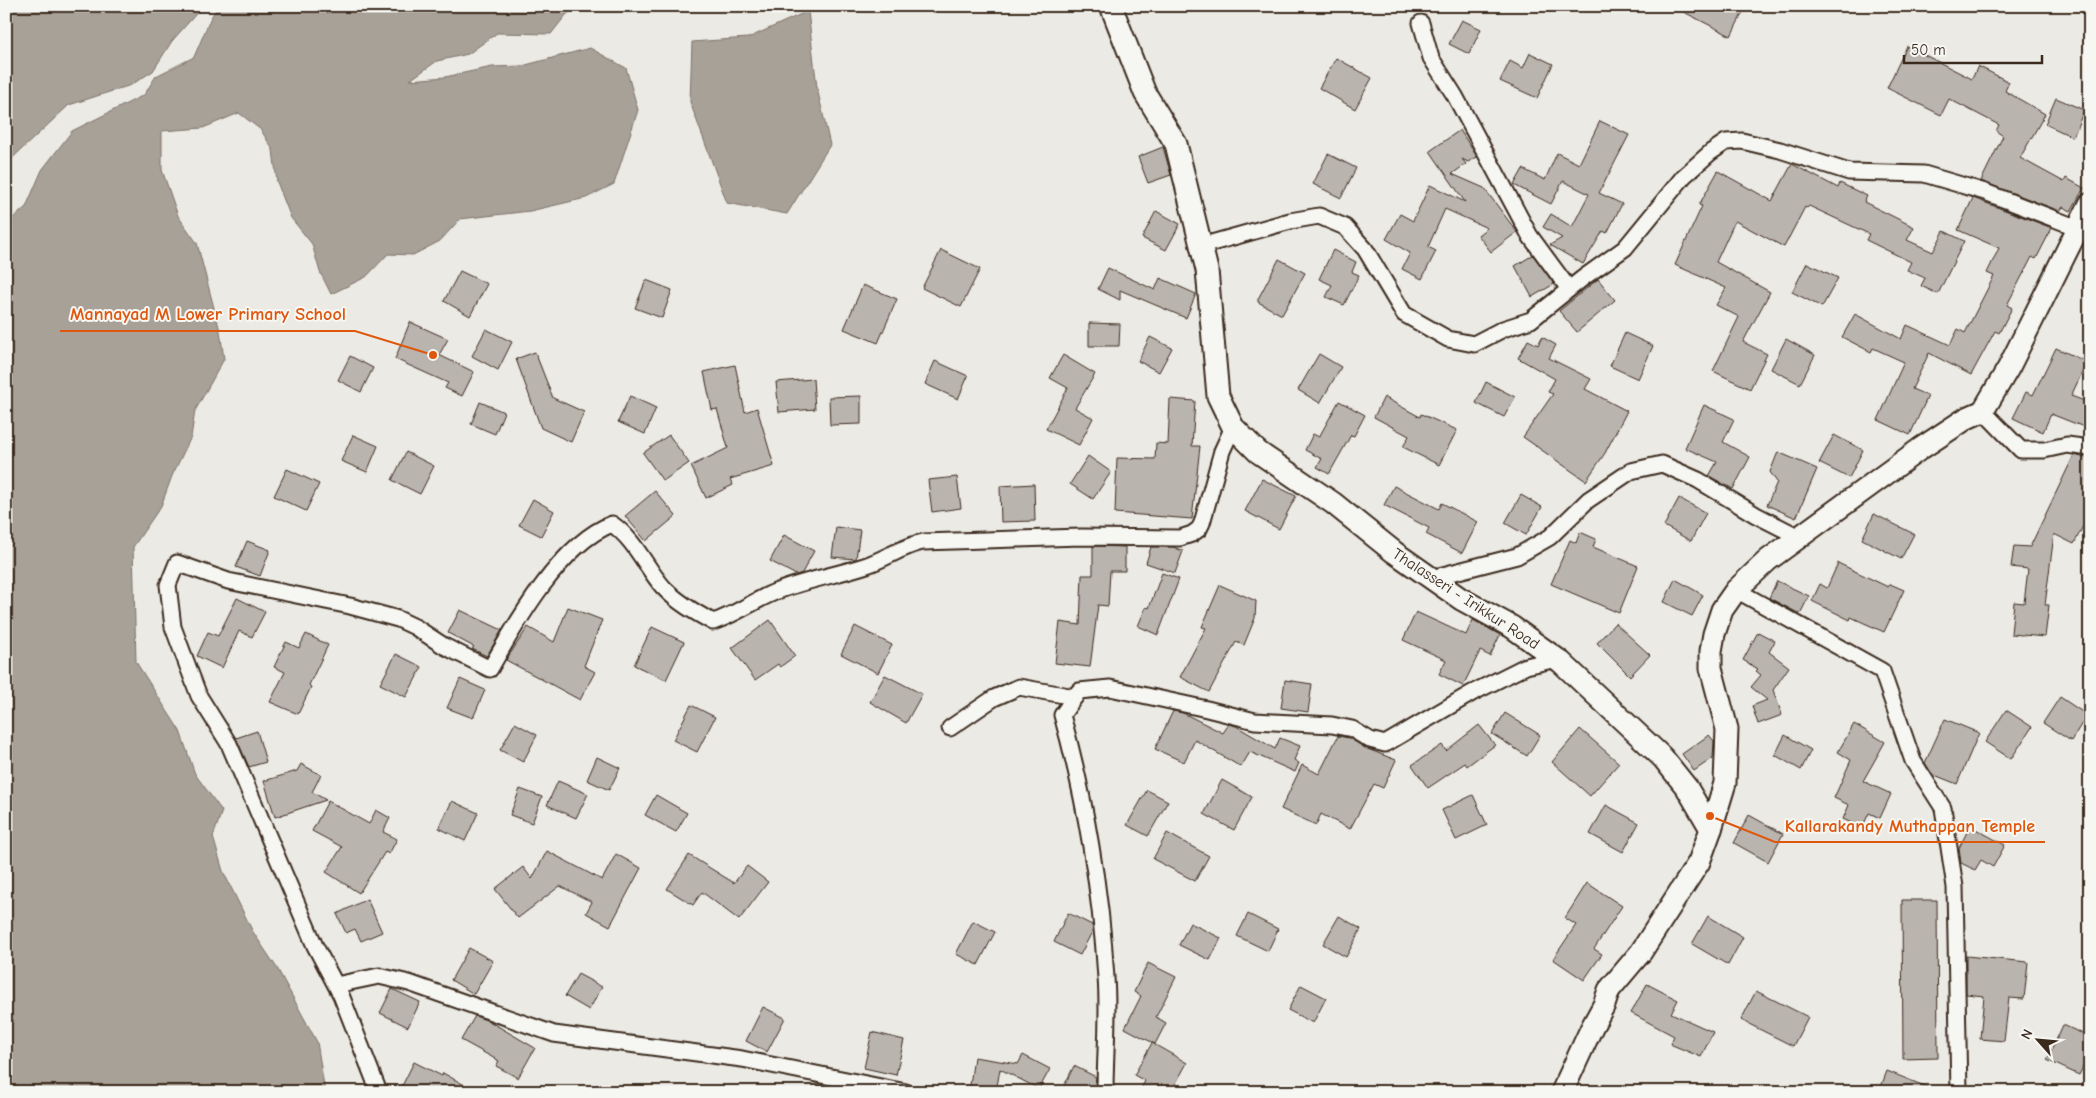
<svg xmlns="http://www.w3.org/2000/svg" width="2096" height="1098" viewBox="0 0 2096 1098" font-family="'Comic Neue',sans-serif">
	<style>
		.water { fill: #a8a198; stroke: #7c7167 }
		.building { fill: #bab4ae; stroke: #3b2a1e }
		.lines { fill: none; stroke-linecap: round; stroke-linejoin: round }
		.street-casing { stroke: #3b2a1e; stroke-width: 19 }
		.secondary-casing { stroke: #3b2a1e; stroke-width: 25 }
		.street { stroke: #f6f6f2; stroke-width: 15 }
		.secondary { stroke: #f6f6f2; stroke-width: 21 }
		.labels { text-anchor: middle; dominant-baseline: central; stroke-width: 4; stroke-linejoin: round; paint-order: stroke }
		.street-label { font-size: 16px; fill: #3b2a1e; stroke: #f6f6f2 }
		.leader { fill: none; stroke: #df570d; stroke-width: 2 }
		.callout-dot { fill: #df570d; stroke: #f6f6f2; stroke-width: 2 }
		.callout-label { font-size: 18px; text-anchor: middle; font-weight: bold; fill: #df570d; stroke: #f6f6f2; stroke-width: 4; stroke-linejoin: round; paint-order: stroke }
	</style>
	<rect width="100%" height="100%" fill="#ebeae5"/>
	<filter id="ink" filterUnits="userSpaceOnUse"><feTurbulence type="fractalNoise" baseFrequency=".02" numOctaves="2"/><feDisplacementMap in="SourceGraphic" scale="10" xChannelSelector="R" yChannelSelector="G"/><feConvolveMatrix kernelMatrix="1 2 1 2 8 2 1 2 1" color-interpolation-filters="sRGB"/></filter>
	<g filter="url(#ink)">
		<g class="water">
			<polygon points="6,6 203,6 172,41 153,71 131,85 69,105 6,164"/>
			<polygon points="219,6 578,6 566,15 551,34 497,33 468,54 437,61 410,80 445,77 492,67 522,66 590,48 626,68 638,110 614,184 586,198 530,211 460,219 440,241 413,255 388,254 366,277 331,294 320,272 312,244 291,218 277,182 273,150 261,130 239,113 203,128 162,131 162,170 178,216 197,243 220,331 224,359 195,411 191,437 172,476 161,506 133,547 136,662 180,731 195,774 222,811 213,837 223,871 253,932 277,968 317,1042 325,1092 6,1092 6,224 26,207 42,170 72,131 144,95 156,76 194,57 211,17"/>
			<polygon points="808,11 817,88 830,145 787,214 727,203 690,102 692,42 748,38"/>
		</g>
		<g class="building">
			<polygon points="1672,6 1746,6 1731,36"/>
			<polygon points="1462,20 1481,29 1469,54 1449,44"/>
			<polygon points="1907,46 1972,79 1978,66 2009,82 2005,91 2045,114 2020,158 2064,182 2066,178 2084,188 2071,211 2063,207 2060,211 1981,181 2003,136 1996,131 1999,125 1949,99 1941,115 1887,88"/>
			<polygon points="1530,53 1553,64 1537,98 1500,81 1510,61 1523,68"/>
			<polygon points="1336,58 1372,78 1355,109 1319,88"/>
			<polygon points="2056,98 2084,110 2073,137 2045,124"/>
			<polygon points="1600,121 1629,135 1599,193 1622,204 1607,233 1603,231 1583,264 1550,245 1562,238 1543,227 1551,214 1572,227 1589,194 1563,181 1551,204 1514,185 1523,169 1545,180 1557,153 1579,164"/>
			<polygon points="1460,130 1477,157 1468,162 1462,159 1466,164 1452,174 1484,188 1517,232 1491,252 1478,235 1487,228 1445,209 1428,247 1436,251 1422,279 1402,269 1410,253 1386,239 1400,214 1413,221 1430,185 1465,202 1430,151"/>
			<polygon points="1163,147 1171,175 1148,183 1138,157"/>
			<polygon points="1328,154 1356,168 1341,198 1313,184"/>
			<polygon points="1792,164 1838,188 1840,183 1867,196 1864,202 1914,227 1907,240 1933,252 1944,231 1964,241 1938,294 1921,286 1925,278 1907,270 1911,262 1866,240 1869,234 1809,206 1807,208 1805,207 1784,247 1735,221 1716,262 1770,292 1743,342 1767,354 1750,389 1713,371 1739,317 1716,305 1726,288 1675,265 1702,206 1699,205 1718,171 1772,201"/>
			<polygon points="1973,198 2052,228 2036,259 2032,257 2007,305 2012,308 1999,333 1995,331 1971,375 1929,353 1912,389 1928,396 1910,435 1878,420 1904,362 1873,348 1871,352 1842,337 1855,314 1901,339 1907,325 1950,345 1958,329 1965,333 1994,276 1987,273 1999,248 1958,230"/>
			<polygon points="1156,211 1180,224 1166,250 1142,238"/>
			<polygon points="941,250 980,269 961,307 922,288"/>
			<polygon points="1333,250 1356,262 1352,272 1359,275 1344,305 1326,297 1332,285 1319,279"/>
			<polygon points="1533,255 1554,284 1532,297 1515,266"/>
			<polygon points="1279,259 1305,273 1282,315 1258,302 1258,299"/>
			<polygon points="1807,263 1838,278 1822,307 1792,292"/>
			<polygon points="1108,268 1155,290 1160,278 1196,294 1186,318 1120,290 1120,300 1098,289"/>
			<polygon points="460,271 487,284 470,316 444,301"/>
			<polygon points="1598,279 1615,300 1577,332 1559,311"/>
			<polygon points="646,280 672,290 662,318 635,308"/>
			<polygon points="863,285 897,299 878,343 844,329"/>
			<polygon points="410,322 448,339 439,355 474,372 462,396 445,388 448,383 395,359"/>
			<polygon points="1089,323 1120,324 1119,346 1089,346"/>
			<polygon points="486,329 512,342 498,370 472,356"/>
			<polygon points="1625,333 1653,346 1638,379 1610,366"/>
			<polygon points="1150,337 1172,348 1159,372 1138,361"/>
			<polygon points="1542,337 1556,345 1549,358 1591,379 1585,389 1627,411 1605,453 1586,481 1523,437 1553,394 1548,392 1555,379 1518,358 1528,340 1538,345"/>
			<polygon points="1786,339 1815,355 1800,384 1771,369"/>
			<polygon points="2056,348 2087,362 2071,396 2090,403 2090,412 2084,427 2051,414 2043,432 2013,418 2026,392 2033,395"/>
			<polygon points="535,352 553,398 584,412 571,442 541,428 516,359"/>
			<polygon points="1319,354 1341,367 1320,403 1298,390"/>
			<polygon points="1063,355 1095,374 1075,408 1093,418 1079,445 1046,429 1068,388 1050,378"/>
			<polygon points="350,356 373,368 361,392 338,380"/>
			<polygon points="935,361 968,376 958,399 925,384"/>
			<polygon points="735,365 745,412 757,408 774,466 730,479 733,485 706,498 691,466 728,448 717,409 712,410 704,372"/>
			<polygon points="813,379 815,409 779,412 776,382"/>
			<polygon points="1486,382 1515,397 1504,417 1476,403"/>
			<polygon points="630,396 656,408 645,434 618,422"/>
			<polygon points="861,396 861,424 830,425 829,397"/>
			<polygon points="1384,397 1420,417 1421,414 1457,430 1439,465 1403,447 1409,436 1374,417"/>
			<polygon points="1170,399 1195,401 1192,446 1200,446 1192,519 1115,513 1117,458 1155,459 1156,443 1168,444"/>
			<polygon points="1339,401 1365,415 1354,436 1351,435 1329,474 1317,467 1322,459 1305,450 1313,434 1319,437"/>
			<polygon points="480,402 504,412 495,434 471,424"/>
			<polygon points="1704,405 1734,419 1723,442 1750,457 1733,489 1709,476 1717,462 1685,448"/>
			<polygon points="353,435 378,446 367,472 341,461"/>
			<polygon points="669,435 689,463 663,481 643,453"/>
			<polygon points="1834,435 1863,450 1849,478 1819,463"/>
			<polygon points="406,452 434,466 420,494 392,480"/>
			<polygon points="1778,452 1817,469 1796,518 1767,505 1777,482 1770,472"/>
			<polygon points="2074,455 2090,459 2090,512 2074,544 2054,534 2045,605 2049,605 2045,637 2011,634 2014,602 2024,603 2028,569 2011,567 2014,546 2030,547"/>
			<polygon points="1088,456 1111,472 1093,499 1070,484"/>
			<polygon points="287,469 319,484 306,511 274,496"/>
			<polygon points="957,477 961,508 932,512 928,480"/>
			<polygon points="1262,479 1296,496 1279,529 1245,511"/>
			<polygon points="1034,484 1035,521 1001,522 1000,486"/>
			<polygon points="1394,486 1439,509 1442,503 1478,522 1462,553 1426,534 1429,528 1384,505"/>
			<polygon points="655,491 676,516 646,541 625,516"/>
			<polygon points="1521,495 1542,507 1526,535 1505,523"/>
			<polygon points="1679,498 1706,513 1691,541 1664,526"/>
			<polygon points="533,499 554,511 541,536 519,525"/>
			<polygon points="1874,514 1914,534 1901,559 1862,539"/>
			<polygon points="836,527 860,530 856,559 832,557"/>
			<polygon points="1580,532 1596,539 1593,547 1638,566 1619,613 1551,584 1570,540 1576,543"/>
			<polygon points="784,535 814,551 802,573 796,575 770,561"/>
			<polygon points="247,541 270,550 260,576 236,567"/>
			<polygon points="1093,546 1125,547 1125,571 1110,571 1108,606 1098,605 1090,667 1055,663 1060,622 1080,625 1082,575 1093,575"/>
			<polygon points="1151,547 1173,547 1183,551 1175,573 1146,563"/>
			<polygon points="1838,563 1888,587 1890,584 1904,590 1884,632 1851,617 1850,620 1812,601 1820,584 1827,588"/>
			<polygon points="1162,573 1179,579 1158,635 1138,626 1146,607 1149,608"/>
			<polygon points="1675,579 1703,595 1692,616 1664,602"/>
			<polygon points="1777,581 1809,596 1800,614 1769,598"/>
			<polygon points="1220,585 1256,601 1255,618 1244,645 1236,642 1209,692 1180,677 1206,628 1202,627"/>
			<polygon points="237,598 265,612 252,637 239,631 222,668 197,656 208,632 218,636"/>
			<polygon points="568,607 602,620 584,666 595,672 580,700 506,660 528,627 554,642"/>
			<polygon points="460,610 502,630 487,656 472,649 474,647 448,633"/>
			<polygon points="1416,612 1466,635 1473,620 1500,635 1490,656 1480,651 1463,686 1439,674 1446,660 1403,640"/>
			<polygon points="770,620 795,656 780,667 778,664 755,680 732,648"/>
			<polygon points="1615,623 1650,655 1630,676 1597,643"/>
			<polygon points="855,626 892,645 878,673 841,654"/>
			<polygon points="652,627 684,642 666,680 634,665"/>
			<polygon points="1758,632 1775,641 1769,652 1789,667 1773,690 1782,715 1758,724 1752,706 1767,700 1751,687 1761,675 1756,671 1758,669 1743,660"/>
			<polygon points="306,634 328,645 309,685 311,687 298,714 270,702 285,672 274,667 286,642 299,648"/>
			<polygon points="396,654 422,667 406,697 380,684"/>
			<polygon points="885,675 922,694 906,723 870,702"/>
			<polygon points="460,679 485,690 473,718 447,708"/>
			<polygon points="1285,680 1312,684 1308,712 1281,708"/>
			<polygon points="2060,697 2087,715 2071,741 2043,723"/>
			<polygon points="691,705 715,717 697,752 673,740"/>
			<polygon points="2006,710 2032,727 2011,759 1985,742"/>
			<polygon points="1173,711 1183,713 1223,733 1229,724 1236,726 1275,749 1280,738 1300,746 1294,760 1299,763 1295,772 1250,752 1241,767 1195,740 1184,762 1155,749"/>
			<polygon points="1505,713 1540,735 1527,756 1492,734"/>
			<polygon points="1945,719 1979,733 1957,784 1932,774 1925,763"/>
			<polygon points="515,723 537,735 523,762 500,750"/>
			<polygon points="1854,724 1885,742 1863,781 1891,794 1880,818 1869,813 1862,828 1843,819 1849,805 1834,798 1851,760 1838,752"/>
			<polygon points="1479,725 1495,745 1467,766 1465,763 1428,788 1412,765 1442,745 1446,751"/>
			<polygon points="1580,729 1619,763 1590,796 1552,762"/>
			<polygon points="257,731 266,762 249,767 236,738"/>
			<polygon points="1709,735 1714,741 1713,758 1694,771 1682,754"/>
			<polygon points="1785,735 1811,750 1801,770 1775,755"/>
			<polygon points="1338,736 1349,738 1365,748 1396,760 1383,788 1374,784 1350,829 1321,814 1316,825 1281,809 1302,765 1319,774"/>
			<polygon points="597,757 620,768 609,790 587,780"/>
			<polygon points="301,764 321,775 312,792 326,800 275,817 264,781 297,771"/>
			<polygon points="1222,780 1252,797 1234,830 1204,814"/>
			<polygon points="558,781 588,794 576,818 547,805"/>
			<polygon points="520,789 542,797 532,823 510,815"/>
			<polygon points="1147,790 1168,801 1148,836 1127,825"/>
			<polygon points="656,795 687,813 676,832 645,815"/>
			<polygon points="1473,795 1487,825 1456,840 1442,810"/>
			<polygon points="328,801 369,824 376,810 390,818 383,832 397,839 389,854 385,852 359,893 326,872 342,847 312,831"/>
			<polygon points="452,801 478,813 465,841 439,828"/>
			<polygon points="1606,805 1639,823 1623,852 1590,834"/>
			<polygon points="1749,815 1783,834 1768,862 1734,843"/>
			<polygon points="1970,826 2005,845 1993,867 1981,860 1975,870 1961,863 1959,848"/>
			<polygon points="1167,833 1209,856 1195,881 1153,859"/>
			<polygon points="547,851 602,880 616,854 641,868 610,926 586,913 592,902 560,886 518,918 495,889 523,867 532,879"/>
			<polygon points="689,855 734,883 747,866 768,882 739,920 702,892 693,905 667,889"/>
			<polygon points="1587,883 1622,906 1594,949 1602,954 1584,980 1553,959 1576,925 1565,918"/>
			<polygon points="367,899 382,932 361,941 355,929 346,933 337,914"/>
			<polygon points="1902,900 1937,900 1938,1058 1903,1059"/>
			<polygon points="1068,913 1092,925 1093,930 1080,955 1054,942"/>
			<polygon points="1248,914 1278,929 1268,951 1237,936"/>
			<polygon points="1339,916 1361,929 1346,957 1323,944"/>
			<polygon points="1708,916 1743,937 1728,965 1692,944"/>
			<polygon points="973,921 995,932 978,965 956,954"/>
			<polygon points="1190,923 1221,938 1210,960 1179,945"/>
			<polygon points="469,948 493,961 474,994 451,980"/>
			<polygon points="1966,956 2028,962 2024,999 2009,998 2004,1041 1980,1039 1984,996 1966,994"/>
			<polygon points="1148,963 1176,977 1156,1017 1166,1023 1155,1044 1125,1028 1141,996 1134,992"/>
			<polygon points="578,974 602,987 589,1010 565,996"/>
			<polygon points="1647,984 1678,1000 1671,1013 1713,1032 1701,1057 1670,1044 1674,1036 1631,1013"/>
			<polygon points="1301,985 1326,998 1313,1023 1288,1010"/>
			<polygon points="392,989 420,1002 408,1027 380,1013"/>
			<polygon points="1756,991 1808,1017 1793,1046 1741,1020"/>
			<polygon points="763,1007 785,1018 767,1052 746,1041"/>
			<polygon points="475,1016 489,1021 535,1048 518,1078 496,1066 499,1061 461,1040"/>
			<polygon points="2063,1025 2090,1037 2090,1053 2079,1075 2047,1060"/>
			<polygon points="872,1032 904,1040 896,1075 864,1068"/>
			<polygon points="1152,1043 1187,1063 1171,1092 1139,1092 1145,1081 1134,1075"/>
			<polygon points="1023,1055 1050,1069 1039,1089 1000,1069 996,1092 969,1092 974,1057 1018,1064"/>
			<polygon points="414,1062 442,1076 443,1073 477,1092 399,1092"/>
			<polygon points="1074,1066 1096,1077 1094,1092 1061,1092"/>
			<polygon points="1887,1071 1937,1091 1937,1092 1879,1092"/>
		</g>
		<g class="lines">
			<defs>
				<g id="street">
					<polyline points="1421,23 1431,58 1455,96 1530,236 1569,289"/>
					<polyline points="1201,246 1290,221 1319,216 1345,227 1365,249 1404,314 1448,339 1474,344 1503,329 1531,320 1583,278 1625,248 1684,176 1711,152 1726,142 1742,141 1780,150 1849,172 1924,174 1985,192 2078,228"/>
					<polyline points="1983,411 2021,450 2044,450 2067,445 2090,448"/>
					<polyline points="1431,578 1517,556 1550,537 1588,500 1631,471 1662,464 1698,480 1756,515 1799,537"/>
					<polyline points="1736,590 1882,671 1913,761 1943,808 1955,887 1959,1092"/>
					<polyline points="950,728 994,698 1019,687 1075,697"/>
					<polyline points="336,985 379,976 409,983 554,1034 742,1059 906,1092"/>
					<path d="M379,1092L341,995L315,946L229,744L199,696L173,627L168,585L177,563L228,581L350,606L398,619L415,627L444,646L490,669C516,623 561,543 612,524C635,540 645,566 663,587C677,602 694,612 713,622C735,615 753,601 775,592C805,580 837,575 867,565C887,558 903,546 923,542L1081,537L1180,538L1192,534L1199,529L1202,523L1222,451L1233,427"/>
					<path d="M1105,1092C1105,1054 1109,1015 1106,978C1101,892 1085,797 1062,715L1079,691L1110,688L1207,709L1255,721L1332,725L1352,729L1370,740L1385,744L1472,693L1526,666L1557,659"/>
				</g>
				<g id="secondary">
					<polyline points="1111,6 1145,93 1176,144 1207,270 1218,396 1233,427 1258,452 1333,503 1394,552 1461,599 1512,627 1561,662 1663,758 1687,788 1711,829 1699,862 1641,952 1609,990 1604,1005 1592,1027 1562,1092"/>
					<polyline points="1711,829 1725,783 1727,729 1711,668 1711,651 1714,634 1722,610 1736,590 1768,560 1920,449 1967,418 1983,411 2009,367 2090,204"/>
				</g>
			</defs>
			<use href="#street" class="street-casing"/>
			<use href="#secondary" class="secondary-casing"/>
			<use href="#street" class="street"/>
			<use href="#secondary" class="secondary"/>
		</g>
	</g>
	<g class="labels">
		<g class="street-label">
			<text transform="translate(1466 599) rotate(33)">Thalasseri - Irikkur Road</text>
		</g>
	</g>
	<path class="leader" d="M433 355L355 331H60M1710 816L1775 842H2045"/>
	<g class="callout-dot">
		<circle cx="433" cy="355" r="5"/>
		<circle cx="1710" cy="816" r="5"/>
	</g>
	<g class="callout-label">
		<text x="208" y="320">Mannayad M Lower Primary School</text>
		<text x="1910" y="832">Kallarakandy Muthappan Temple</text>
	</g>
	<rect width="2096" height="1098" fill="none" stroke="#f6f6f2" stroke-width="25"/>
	<rect x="12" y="12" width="2071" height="1073" fill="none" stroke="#3b2a1e" stroke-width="2" filter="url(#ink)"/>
	<g transform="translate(2038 1040) rotate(297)" stroke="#f6f6f2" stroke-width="4" paint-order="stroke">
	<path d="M0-4L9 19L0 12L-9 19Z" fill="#3b2a1e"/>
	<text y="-8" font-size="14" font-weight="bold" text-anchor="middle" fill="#3b2a1e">N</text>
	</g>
	<path d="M1904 55v8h138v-8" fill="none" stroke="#3b2a1e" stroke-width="2.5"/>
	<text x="1911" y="55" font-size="15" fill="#3b2a1e" stroke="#f6f6f2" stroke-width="4" paint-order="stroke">50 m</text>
</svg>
